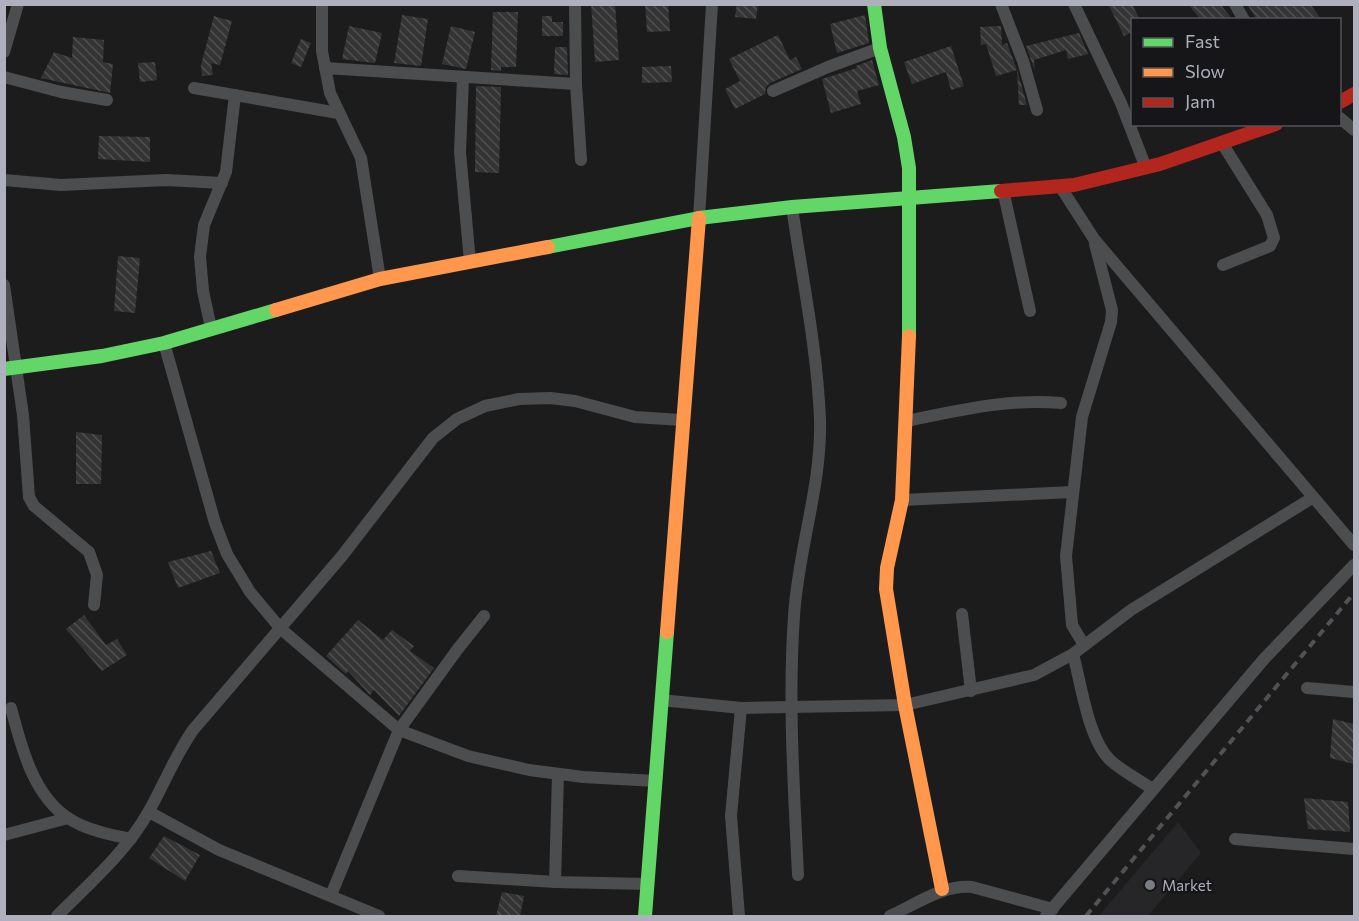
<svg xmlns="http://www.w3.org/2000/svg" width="1359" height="921" viewBox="0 0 1359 921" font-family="Commissioner,sans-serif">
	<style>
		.built { fill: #262628 }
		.building { fill: url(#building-back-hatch) }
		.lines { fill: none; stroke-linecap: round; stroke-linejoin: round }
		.street { stroke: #4c4d4f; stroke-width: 12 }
		.fast { stroke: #63d668; stroke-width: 14 }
		.slow { stroke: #ff974d; stroke-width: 14 }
		.jam { stroke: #b3261e; stroke-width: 14 }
		.rail { stroke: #515255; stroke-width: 4; stroke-dasharray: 8 6; stroke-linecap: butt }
		.poi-dot { fill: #7b7d84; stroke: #161618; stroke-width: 2 }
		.labels { text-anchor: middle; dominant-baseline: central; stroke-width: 4.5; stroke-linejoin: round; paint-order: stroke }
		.poi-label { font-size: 15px; fill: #aeb1bc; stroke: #161618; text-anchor: start }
	</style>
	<defs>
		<pattern id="building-back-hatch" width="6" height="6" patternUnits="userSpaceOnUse" patternTransform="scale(1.5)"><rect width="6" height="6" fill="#343434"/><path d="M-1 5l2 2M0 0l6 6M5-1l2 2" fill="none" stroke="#4f4f4f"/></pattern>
	</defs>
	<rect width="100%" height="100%" fill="#1c1c1c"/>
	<polygon class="built" points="1178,822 1201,853 1148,916 1099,916"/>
	<g class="building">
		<polygon points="591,4 615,4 619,60 595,62"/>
		<polygon points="645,4 668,4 670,31 647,32"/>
		<polygon points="737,4 758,4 756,19 735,17"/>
		<polygon points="1108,4 1132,4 1140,20 1132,20 1132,32 1124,36"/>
		<polygon points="1188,4 1220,4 1233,20 1201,20"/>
		<polygon points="1247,4 1310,4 1322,20 1257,20"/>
		<polygon points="493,12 518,12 516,67 501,67 501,71 491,70"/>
		<polygon points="402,15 428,19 421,66 394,63"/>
		<polygon points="865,15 869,43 837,53 830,24"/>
		<polygon points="214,16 232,21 220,65 211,63 213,75 202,76 201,65"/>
		<polygon points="542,16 552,16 552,22 563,22 563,36 542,36"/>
		<polygon points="349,26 382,33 375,63 342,59"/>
		<polygon points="451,26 475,32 466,69 442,64"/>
		<polygon points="1001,26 1002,45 1007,43 1017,70 996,76 986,44 981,45 980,27"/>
		<polygon points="1079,33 1088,54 1068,59 1066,50 1034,60 1035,71 1026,46"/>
		<polygon points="778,35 790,60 796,57 802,69 770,83 766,87 765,94 735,109 725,89 740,81 729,59"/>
		<polygon points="73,37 104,40 103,62 113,64 110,93 41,78 54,52 72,58"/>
		<polygon points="301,39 311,43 301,67 291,63"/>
		<polygon points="951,46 964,86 951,90 946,72 912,84 904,62"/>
		<polygon points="555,47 567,47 568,75 554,74"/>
		<polygon points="872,60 879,85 857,91 861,104 831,113 822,79 857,68 856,66"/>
		<polygon points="155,62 157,80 140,82 138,63"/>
		<polygon points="671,66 672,82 642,83 642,67"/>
		<polygon points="1017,70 1027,105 1019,105"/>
		<polygon points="476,86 501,87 499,173 475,172"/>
		<polygon points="99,136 150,137 150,162 98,159"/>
		<polygon points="118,256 140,258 135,313 114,311"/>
		<polygon points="76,432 102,435 101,484 76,484"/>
		<polygon points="211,551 220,573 178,588 168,562"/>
		<polygon points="84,615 106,645 117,639 127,655 102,671 66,629"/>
		<polygon points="358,620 383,640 392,630 414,646 410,651 434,668 399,716 374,690 370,695 348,671 346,674 326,656"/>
		<polygon points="1333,719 1354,724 1354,764 1330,758"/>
		<polygon points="1304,798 1348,802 1350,832 1308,829"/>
		<polygon points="164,836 200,855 185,881 149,858"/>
		<polygon points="502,892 524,896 520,916 496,916"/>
	</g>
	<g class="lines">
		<g class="street">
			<polyline points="322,4 322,51 330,93 361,158 380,279"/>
			<polyline points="575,4 576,84 581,160"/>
			<polyline points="1001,4 1023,61 1037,110"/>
			<polyline points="1074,4 1121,103 1146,168"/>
			<polyline points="1235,4 1244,20"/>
			<polyline points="4,52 18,4"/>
			<polyline points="325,68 576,84"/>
			<polyline points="4,77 61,92 107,100"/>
			<polyline points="463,78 460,152 470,262"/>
			<polyline points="194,88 338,113"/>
			<polyline points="773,91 828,67 880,48"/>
			<polyline points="1340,118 1354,130"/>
			<polyline points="1222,143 1267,215 1274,238 1270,246 1223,265"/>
			<polyline points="4,180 61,185 166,180 222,183"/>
			<polyline points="1060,186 1094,239 1354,545"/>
			<polyline points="1003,190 1030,311"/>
			<path d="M792,207C802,277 817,348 820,419C822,485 798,550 794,616C788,702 794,789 798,875"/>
			<polyline points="699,218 712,4"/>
			<polyline points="4,285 23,415 29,497 34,506 89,552 97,575 94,605"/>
			<polyline points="211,328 203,291 200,257 204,225 226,172 235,95"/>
			<polyline points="164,343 215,523 227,554 250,592 281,629 399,730 468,756 529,770 583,777 656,781"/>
			<path d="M906,421C957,411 1009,398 1061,403"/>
			<polyline points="902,500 1072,492"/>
			<polyline points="962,614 971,691"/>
			<polyline points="1084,645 1072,625 1066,556 1082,417 1111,322 1112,310 1095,244"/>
			<path d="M1073,654C1081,683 1088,739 1110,760C1122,771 1139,780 1153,789"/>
			<polyline points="1307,688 1354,692"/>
			<polyline points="661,700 741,708 905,705 1034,675 1073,654 1131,610 1312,498"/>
			<path d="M11,708C21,746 33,795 68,818C86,830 111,835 131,839"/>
			<polyline points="149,812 219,850 379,916"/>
			<polyline points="4,835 68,818"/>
			<polyline points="1235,839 1354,849"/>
			<polyline points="458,876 555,882 648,884"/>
			<polyline points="555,882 558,774"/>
			<polyline points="331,895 399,730 457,650 484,616"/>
			<path d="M57,916C89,884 127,851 149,811C164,784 175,756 193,730L342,556L433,438L457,419L485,406L519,399L550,398L575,401L635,417L682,420"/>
			<polyline points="739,916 731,816 741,708"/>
			<path d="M890,916C917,904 941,885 972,887L1053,909"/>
			<polyline points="1046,916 1264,659 1354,565"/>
		</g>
		<g class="fast">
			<polyline points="874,4 880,48 904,137 909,168 909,336"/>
			<polyline points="548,247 699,218 792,207 1001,191"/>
			<polyline points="4,369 102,356 164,343 276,310"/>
			<polyline points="645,916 667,632"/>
		</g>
		<g class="slow">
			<polyline points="276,310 380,279 548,247"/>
			<polyline points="909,336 902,500 887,568 886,589 905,705 942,889"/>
			<polyline points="667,632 699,218"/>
		</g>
		<g class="jam">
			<polyline points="1340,102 1354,94"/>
			<polyline points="1001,191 1074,185 1160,164 1276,124"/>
		</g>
		<polyline class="rail" points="1086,916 1354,593"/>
	</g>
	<circle class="poi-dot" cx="1150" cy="885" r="6"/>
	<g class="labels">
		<g class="poi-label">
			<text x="1162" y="885">Market</text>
		</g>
	</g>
	<rect width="1359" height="921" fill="none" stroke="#aeb1bc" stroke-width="12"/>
	<rect x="1131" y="18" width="210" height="108" fill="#161618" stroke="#53545a" stroke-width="1.5"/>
	<rect x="1143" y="38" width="30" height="9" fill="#63d668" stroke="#53545a" stroke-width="1.5"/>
	<text x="1185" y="48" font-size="18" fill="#aeb1bc">Fast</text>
	<rect x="1143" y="68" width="30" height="9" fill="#ff974d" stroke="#53545a" stroke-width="1.5"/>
	<text x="1185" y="78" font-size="18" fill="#aeb1bc">Slow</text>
	<rect x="1143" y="98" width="30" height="9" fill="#b3261e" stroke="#53545a" stroke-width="1.5"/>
	<text x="1185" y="108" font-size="18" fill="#aeb1bc">Jam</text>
</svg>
